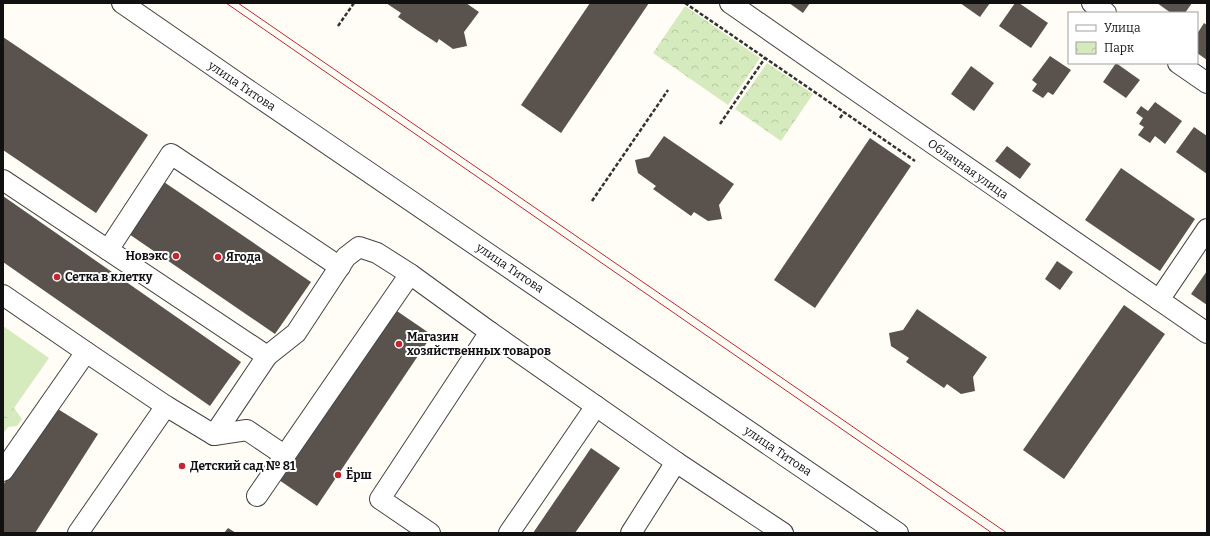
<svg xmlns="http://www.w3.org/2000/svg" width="1210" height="536" viewBox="0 0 1210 536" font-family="Bitter,serif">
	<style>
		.grass { fill: #d5ebbd }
		.park { fill: url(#park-crowns) }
		.building { fill: #5a524d }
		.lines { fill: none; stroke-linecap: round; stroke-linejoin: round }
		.minor-casing { stroke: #444; stroke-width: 22 }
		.path { stroke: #333; stroke-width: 2.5; stroke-dasharray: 4 2; stroke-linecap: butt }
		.minor { stroke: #fff; stroke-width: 20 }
		.tram { stroke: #c4262e; stroke-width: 1 }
		.poi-dot { fill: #c4262e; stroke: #fff; stroke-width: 1.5 }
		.labels { text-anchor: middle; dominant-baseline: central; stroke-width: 4; stroke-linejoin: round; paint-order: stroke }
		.street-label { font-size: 12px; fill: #111; stroke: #fff }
		.poi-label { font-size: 12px; font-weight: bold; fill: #111; stroke: #fff; text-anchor: start }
	</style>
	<defs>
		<pattern id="park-crowns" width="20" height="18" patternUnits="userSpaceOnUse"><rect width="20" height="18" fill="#d5ebbd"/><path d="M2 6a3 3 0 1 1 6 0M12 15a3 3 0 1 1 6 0" fill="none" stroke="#b6c8a1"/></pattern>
	</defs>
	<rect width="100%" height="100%" fill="#fffdf5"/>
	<polygon class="grass" points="3,326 49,358 14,408 22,419 17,426 8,427 3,434"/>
	<g class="park">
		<polygon points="685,6 760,58 728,105 653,53"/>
		<polygon points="767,63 813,94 781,141 735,109"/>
		<polygon points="3,401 14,408 3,425"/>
	</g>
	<g class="building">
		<polygon points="386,3 466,3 479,12 464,32 467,46 453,49 439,39 437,43 417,30 398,17 401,13"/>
		<polygon points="590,3 649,3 561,133 521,105"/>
		<polygon points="789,3 810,3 803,13"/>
		<polygon points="960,3 990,3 980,17"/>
		<polygon points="1015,3 1019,3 1048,23 1031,48 999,26"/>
		<polygon points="1157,3 1192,3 1185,13 1171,13"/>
		<polygon points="1204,23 1207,25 1207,60 1197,53 1197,34"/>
		<polygon points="3,37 148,135 96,213 3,150"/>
		<polygon points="1050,56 1071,70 1053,95 1048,92 1043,98 1032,91 1037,84 1032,80"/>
		<polygon points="1116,63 1140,80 1126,98 1103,82"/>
		<polygon points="971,66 994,83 974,111 951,94"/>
		<polygon points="1155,102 1182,121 1165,144 1155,136 1150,143 1138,135 1144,127 1139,124 1143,118 1136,113 1141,106 1148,111"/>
		<polygon points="1194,127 1207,136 1207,174 1176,152"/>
		<polygon points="664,136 734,184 719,205 722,219 708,221 694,212 691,216 653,189 656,186 638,173 635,160 649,157"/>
		<polygon points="870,138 911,166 815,308 774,280"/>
		<polygon points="1007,146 1031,164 1020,179 995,161"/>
		<polygon points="1121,168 1195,219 1160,271 1085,220"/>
		<polygon points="161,180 311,282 275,334 126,232"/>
		<polygon points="3,196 241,362 210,406 3,262"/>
		<polygon points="1057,261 1073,272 1060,290 1045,279"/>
		<polygon points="1207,271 1207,305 1191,294"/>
		<polygon points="1124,305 1165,334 1064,479 1023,450"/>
		<polygon points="394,309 432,335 317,506 279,480"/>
		<polygon points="917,309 987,357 973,377 975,391 961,394 947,384 944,388 906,362 909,358 891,346 889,333 903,330"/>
		<polygon points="53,406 98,434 35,533 3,533 3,485"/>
		<polygon points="591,448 620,468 575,533 533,533"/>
		<polygon points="228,528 236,533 224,533"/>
	</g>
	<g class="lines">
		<defs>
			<g id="minor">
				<polyline points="122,3 235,81 898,533"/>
				<polyline points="730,3 858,92 1207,333"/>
				<polyline points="1092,3 1106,13"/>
				<polyline points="1178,63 1207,83"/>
				<polyline points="3,180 267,356 214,435"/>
				<polyline points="108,250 171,154 340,267"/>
				<polyline points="3,295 86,352"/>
				<polyline points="1159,300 1207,229"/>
				<polyline points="267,356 296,333 346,257 359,247 377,253 410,274"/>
				<polyline points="3,471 86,352 166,406 214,435 247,430 284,455"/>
				<polyline points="257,496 410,274 490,332"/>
				<polyline points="78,533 166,406"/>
				<polyline points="430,533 380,499 490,332 676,462 783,533"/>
				<polyline points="509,533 596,406"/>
				<polyline points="631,533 676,462"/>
			</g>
		</defs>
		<use href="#minor" class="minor-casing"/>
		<g class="path">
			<polyline points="685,3 915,161"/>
			<polyline points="338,26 354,3"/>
			<polyline points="840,118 844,112"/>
			<polyline points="720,124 765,58"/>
			<polyline points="592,201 668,90"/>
		</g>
		<use href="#minor" class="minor"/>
		<g class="tram">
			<polyline points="226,3 992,533"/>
			<polyline points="238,3 1007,533"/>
		</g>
	</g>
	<g class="poi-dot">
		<circle cx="176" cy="256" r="4"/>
		<circle cx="218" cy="257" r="4"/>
		<circle cx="57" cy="277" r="4"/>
		<circle cx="399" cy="344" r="4"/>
		<circle cx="182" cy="466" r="4"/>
		<circle cx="338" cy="475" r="4"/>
	</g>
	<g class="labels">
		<g class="street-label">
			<text transform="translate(242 86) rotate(34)">улица Титова</text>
			<text transform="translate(968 169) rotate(35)">Облачная улица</text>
			<text transform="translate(510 268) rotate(34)">улица Титова</text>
			<text transform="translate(778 451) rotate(34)">улица Титова</text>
		</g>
		<g class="poi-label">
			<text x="168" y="256" text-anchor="end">Новэкс</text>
			<text x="226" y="257">Ягода</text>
			<text x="65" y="277">Сетка в клетку</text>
			<text x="407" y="337">Магазин<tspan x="407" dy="14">хозяйственных товаров</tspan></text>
			<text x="190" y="466">Детский сад № 81</text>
			<text x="346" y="475">Ёрш</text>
		</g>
	</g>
	<rect width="1210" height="536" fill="none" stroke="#111111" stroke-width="8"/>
	<rect x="1068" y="12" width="130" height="52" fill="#ffffff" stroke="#a0a0a0"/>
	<rect x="1076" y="25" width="20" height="6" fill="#ffffff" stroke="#a0a0a0"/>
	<text x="1104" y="32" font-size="12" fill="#111111">Улица</text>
	<rect x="1076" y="42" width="20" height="12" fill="url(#park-crowns)" stroke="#a0a0a0"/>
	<text x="1104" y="52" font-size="12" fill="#111111">Парк</text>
</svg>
